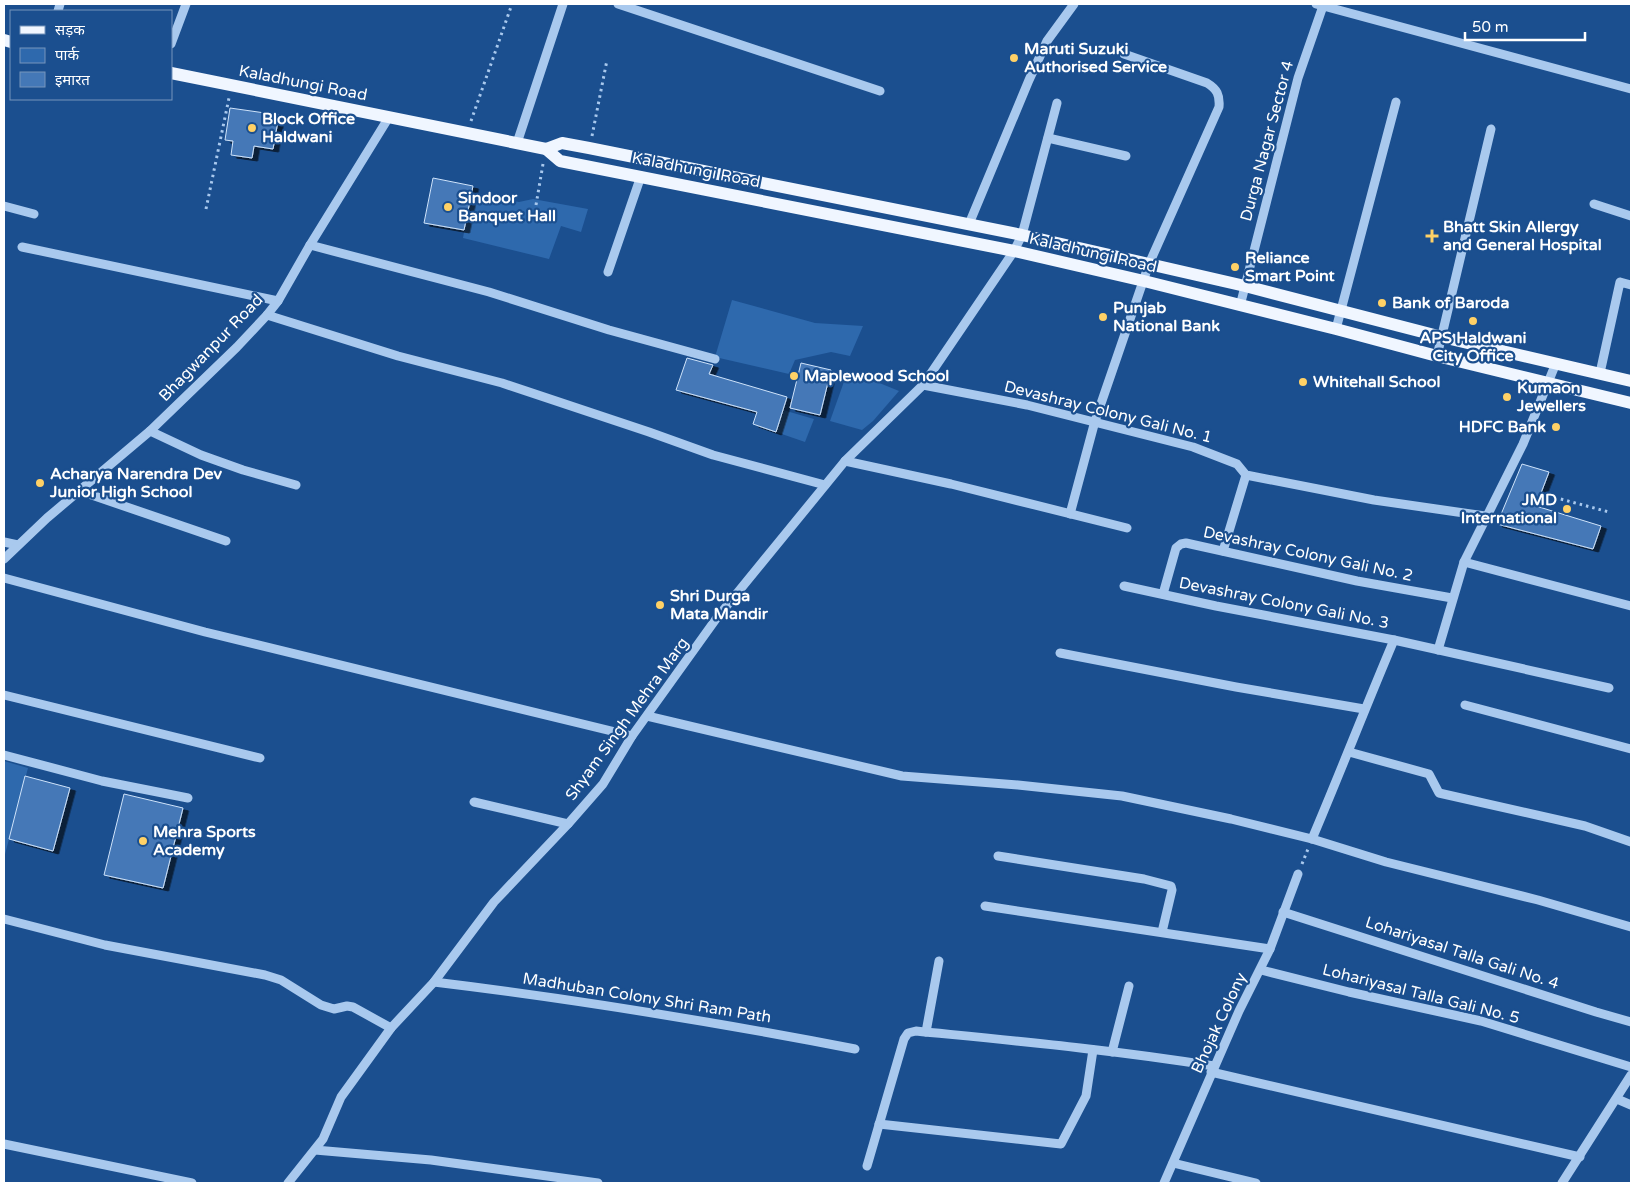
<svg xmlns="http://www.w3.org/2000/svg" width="1635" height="1187" viewBox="0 0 1635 1187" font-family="'Varela Round','Noto Sans Devanagari',sans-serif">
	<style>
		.green { fill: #2e69ad }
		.building { fill: #4478b7; stroke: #cfe3fa; filter: url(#shadow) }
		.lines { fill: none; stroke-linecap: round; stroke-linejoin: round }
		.path { stroke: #a9c9ee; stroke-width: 3; stroke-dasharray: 2.5 4; stroke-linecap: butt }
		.minor { stroke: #a9c9ee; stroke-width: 9 }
		.major { stroke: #f0f6ff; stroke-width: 12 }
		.poi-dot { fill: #ffd166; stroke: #1b4f8f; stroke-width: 2 }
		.labels { text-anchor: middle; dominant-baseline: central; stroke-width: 4.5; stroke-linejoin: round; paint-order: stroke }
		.poi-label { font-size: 16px; font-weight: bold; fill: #fff; stroke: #1b4f8f; text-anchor: start }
		.street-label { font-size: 16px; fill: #fff; stroke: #1b4f8f }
	</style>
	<defs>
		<filter id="shadow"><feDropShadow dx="5.5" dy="3" stdDeviation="0" flood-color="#0009"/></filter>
	</defs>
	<rect width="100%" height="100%" fill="#1b4f8f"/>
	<g class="green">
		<polygon points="471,192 519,202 533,199 588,209 581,232 561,226 549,259 463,238"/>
		<polygon points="732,300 815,323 863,326 850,356 831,352 795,360 789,374 715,357"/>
		<polygon points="855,373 899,391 873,421 862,430 830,421 846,376"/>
		<polygon points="783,410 814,419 805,442 776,432"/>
		<polygon points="4,761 28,768 4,858"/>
	</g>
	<g class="building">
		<polygon points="230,108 279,115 273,149 254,146 252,158 231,155 233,141 225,140"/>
		<polygon points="433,178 473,186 464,230 424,223"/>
		<polygon points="687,358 713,365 709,374 787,397 776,432 753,424 757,412 676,390"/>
		<polygon points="801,363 831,370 820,415 790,408"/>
		<polygon points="1522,464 1549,472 1536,506 1601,526 1593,549 1497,524"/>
		<polygon points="25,776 70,788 53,851 9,839"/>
		<polygon points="124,794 183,808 163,888 104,875"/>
	</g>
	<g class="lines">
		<g class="path">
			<polyline points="471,121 512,4"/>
			<polyline points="592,136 607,60"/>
			<polyline points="536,205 543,164"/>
			<polyline points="206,209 229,98"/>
			<polyline points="1542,494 1609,512"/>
			<polyline points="1302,864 1308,849"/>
		</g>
		<g class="minor">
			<polyline points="618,4 880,91"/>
			<polyline points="1316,4 1631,89"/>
			<polyline points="58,11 60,4"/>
			<polyline points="171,44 186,4"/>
			<polyline points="1048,138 1126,156"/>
			<polyline points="517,143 563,4"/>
			<polyline points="1594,204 1631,216"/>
			<polyline points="4,206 34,214"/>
			<polyline points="969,224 1029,80 1047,41 1074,4"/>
			<polyline points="310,245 489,292 609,330 715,359"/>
			<polyline points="22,247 278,301"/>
			<polyline points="608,272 641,176"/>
			<polyline points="1240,306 1298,78 1323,6"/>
			<polyline points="267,315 398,356 502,383 649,432 713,455 825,485"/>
			<polyline points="1336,329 1396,102"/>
			<polyline points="1437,356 1491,129"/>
			<polyline points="1600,373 1620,282 1631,285"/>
			<polyline points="923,385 1027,405 1193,447 1237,464 1246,475 1374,500 1485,516"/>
			<polyline points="150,431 201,455 243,470 296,485"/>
			<polyline points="845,461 951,484 1127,528"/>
			<polyline points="80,491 226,541"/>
			<path d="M1070,514L1095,421L1149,264L1219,107C1220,95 1217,89 1207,83L1124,54"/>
			<polyline points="4,542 18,545"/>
			<polyline points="1223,551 1246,475"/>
			<polyline points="4,559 47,518 150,431 237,347 267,315 278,301 310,245 389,117"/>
			<polyline points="1464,562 1631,606"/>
			<polyline points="4,578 205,632 632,736"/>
			<polyline points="1124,586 1216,606 1394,640 1609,688"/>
			<polyline points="1163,594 1176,548 1181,544 1186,543 1357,581 1452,598"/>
			<polyline points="1438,650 1464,562 1523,444 1556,363"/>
			<polyline points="1060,653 1236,687 1364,709"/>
			<polyline points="4,695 260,758"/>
			<polyline points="1465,705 1631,749"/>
			<polyline points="647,716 902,776 1018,785 1122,796 1231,819 1312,839 1386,862 1538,900 1631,927"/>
			<polyline points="1349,752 1429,774 1439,793 1585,826 1631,842"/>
			<polyline points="4,755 102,781 188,798"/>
			<polyline points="474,802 568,824"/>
			<path d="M1312,839C1340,773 1366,706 1394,640"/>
			<polyline points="998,856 1144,879 1171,886 1172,890 1162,932"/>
			<polyline points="985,906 1270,949"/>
			<polyline points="1283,912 1596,1012 1631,1022"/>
			<polyline points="4,919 105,945 265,975 281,980 321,1005 334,1009 347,1006 353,1007 391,1028"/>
			<polyline points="1261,970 1349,992 1481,1021 1631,1067"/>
			<path d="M434,982C575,999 715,1022 855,1049"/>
			<polyline points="926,1032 939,961"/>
			<polyline points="1112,1052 1129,986"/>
			<polyline points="1211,1072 1580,1157"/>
			<polyline points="1617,1099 1631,1105"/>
			<polyline points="879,1124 1061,1144 1086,1096 1093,1050"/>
			<polyline points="4,1144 192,1183"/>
			<polyline points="315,1150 431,1160 598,1183"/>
			<polyline points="1173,1163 1256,1183"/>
			<path d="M867,1166L904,1039L908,1033L916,1031C1016,1041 1115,1050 1214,1066"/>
			<polyline points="288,1183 323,1139 341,1097 391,1028 434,982 494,902 568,824 603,784 632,736 716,619 845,461 923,385 1014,251 1022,235 1057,103"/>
			<polyline points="1164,1183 1239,1011 1270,949 1298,874"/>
			<polyline points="1562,1183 1631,1075"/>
		</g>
		<g class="major">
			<polyline points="4,40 11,42"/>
			<polyline points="171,73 546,149 560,161 1014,251 1144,281 1336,329 1437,356 1631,403"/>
			<polyline points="546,149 562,143 589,148 1022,235 1245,286 1442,337 1631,381"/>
		</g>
	</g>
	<g class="poi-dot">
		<circle cx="1014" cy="58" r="5"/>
		<circle cx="252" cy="128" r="5"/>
		<circle cx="448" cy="207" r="5"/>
		<path d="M1429.5 228.5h5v5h5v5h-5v5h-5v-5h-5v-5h5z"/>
		<circle cx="1235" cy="267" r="5"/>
		<circle cx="1382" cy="303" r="5"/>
		<circle cx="1103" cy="317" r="5"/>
		<circle cx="1473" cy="321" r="5"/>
		<circle cx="794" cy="376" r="5"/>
		<circle cx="1303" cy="382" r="5"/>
		<circle cx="1507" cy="397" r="5"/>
		<circle cx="1556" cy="427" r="5"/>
		<circle cx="40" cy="483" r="5"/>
		<circle cx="1567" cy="509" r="5"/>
		<circle cx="660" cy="605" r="5"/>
		<circle cx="143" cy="841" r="5"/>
	</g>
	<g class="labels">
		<g class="poi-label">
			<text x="1024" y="49">Maruti Suzuki<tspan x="1024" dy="18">Authorised Service</tspan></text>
			<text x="262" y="119">Block Office<tspan x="262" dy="18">Haldwani</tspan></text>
			<text x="458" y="198">Sindoor<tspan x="458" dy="18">Banquet Hall</tspan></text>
			<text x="1443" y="227">Bhatt Skin Allergy<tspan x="1443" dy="18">and General Hospital</tspan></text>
			<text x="1245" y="258">Reliance<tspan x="1245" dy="18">Smart Point</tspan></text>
			<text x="1392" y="303">Bank of Baroda</text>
			<text x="1113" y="308">Punjab<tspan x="1113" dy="18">National Bank</tspan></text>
			<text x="1473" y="338" text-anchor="middle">APS Haldwani<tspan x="1473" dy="18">City Office</tspan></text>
			<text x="804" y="376">Maplewood School</text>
			<text x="1313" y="382">Whitehall School</text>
			<text x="1517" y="388">Kumaon<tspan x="1517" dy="18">Jewellers</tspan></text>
			<text x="1546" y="427" text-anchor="end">HDFC Bank</text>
			<text x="50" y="474">Acharya Narendra Dev<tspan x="50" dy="18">Junior High School</tspan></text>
			<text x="1557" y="500" text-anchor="end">JMD<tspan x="1557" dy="18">International</tspan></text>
			<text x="670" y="596">Shri Durga<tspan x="670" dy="18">Mata Mandir</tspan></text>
			<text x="153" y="832">Mehra Sports<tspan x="153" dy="18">Academy</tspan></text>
		</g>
		<g class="street-label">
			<text transform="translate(303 83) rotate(11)">Kaladhungi Road</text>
			<text transform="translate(1267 141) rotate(-75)">Durga Nagar Sector 4</text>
			<text transform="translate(696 170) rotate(11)">Kaladhungi Road</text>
			<text transform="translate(1093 253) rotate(13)">Kaladhungi Road</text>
			<text transform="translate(211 348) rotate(-46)">Bhagwanpur Road</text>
			<text transform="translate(1108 412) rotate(14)">Devashray Colony Gali No. 1</text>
			<text transform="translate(1308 554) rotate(12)">Devashray Colony Gali No. 2</text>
			<text transform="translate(1284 603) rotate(11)">Devashray Colony Gali No. 3</text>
			<text transform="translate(627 719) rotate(-54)">Shyam Singh Mehra Marg</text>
			<text transform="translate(1462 953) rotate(18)">Lohariyasal Talla Gali No. 4</text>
			<text transform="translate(1421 994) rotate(14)">Lohariyasal Talla Gali No. 5</text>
			<text transform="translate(647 998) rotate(9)">Madhuban Colony Shri Ram Path</text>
			<text transform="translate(1219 1023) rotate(-65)">Bhojak Colony</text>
		</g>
	</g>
	<rect width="1635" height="1187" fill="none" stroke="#ffffff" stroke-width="10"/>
	<rect x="10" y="10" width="162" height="90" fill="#1b4f8f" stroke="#7695bc"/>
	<rect x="20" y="26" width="25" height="8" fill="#f0f6ff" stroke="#7695bc"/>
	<text x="55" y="35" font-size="15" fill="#ffffff">सड़क</text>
	<rect x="20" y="48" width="25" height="15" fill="#2e69ad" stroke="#7695bc"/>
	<text x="55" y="60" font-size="15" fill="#ffffff">पार्क</text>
	<rect x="20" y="72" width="25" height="15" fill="#4478b7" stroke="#7695bc"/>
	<text x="55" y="85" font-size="15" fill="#ffffff">इमारत</text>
	<path d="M1465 32v8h120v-8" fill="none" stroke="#ffffff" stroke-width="2.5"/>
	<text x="1472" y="32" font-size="15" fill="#ffffff" stroke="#1b4f8f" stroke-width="4" paint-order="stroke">50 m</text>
</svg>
